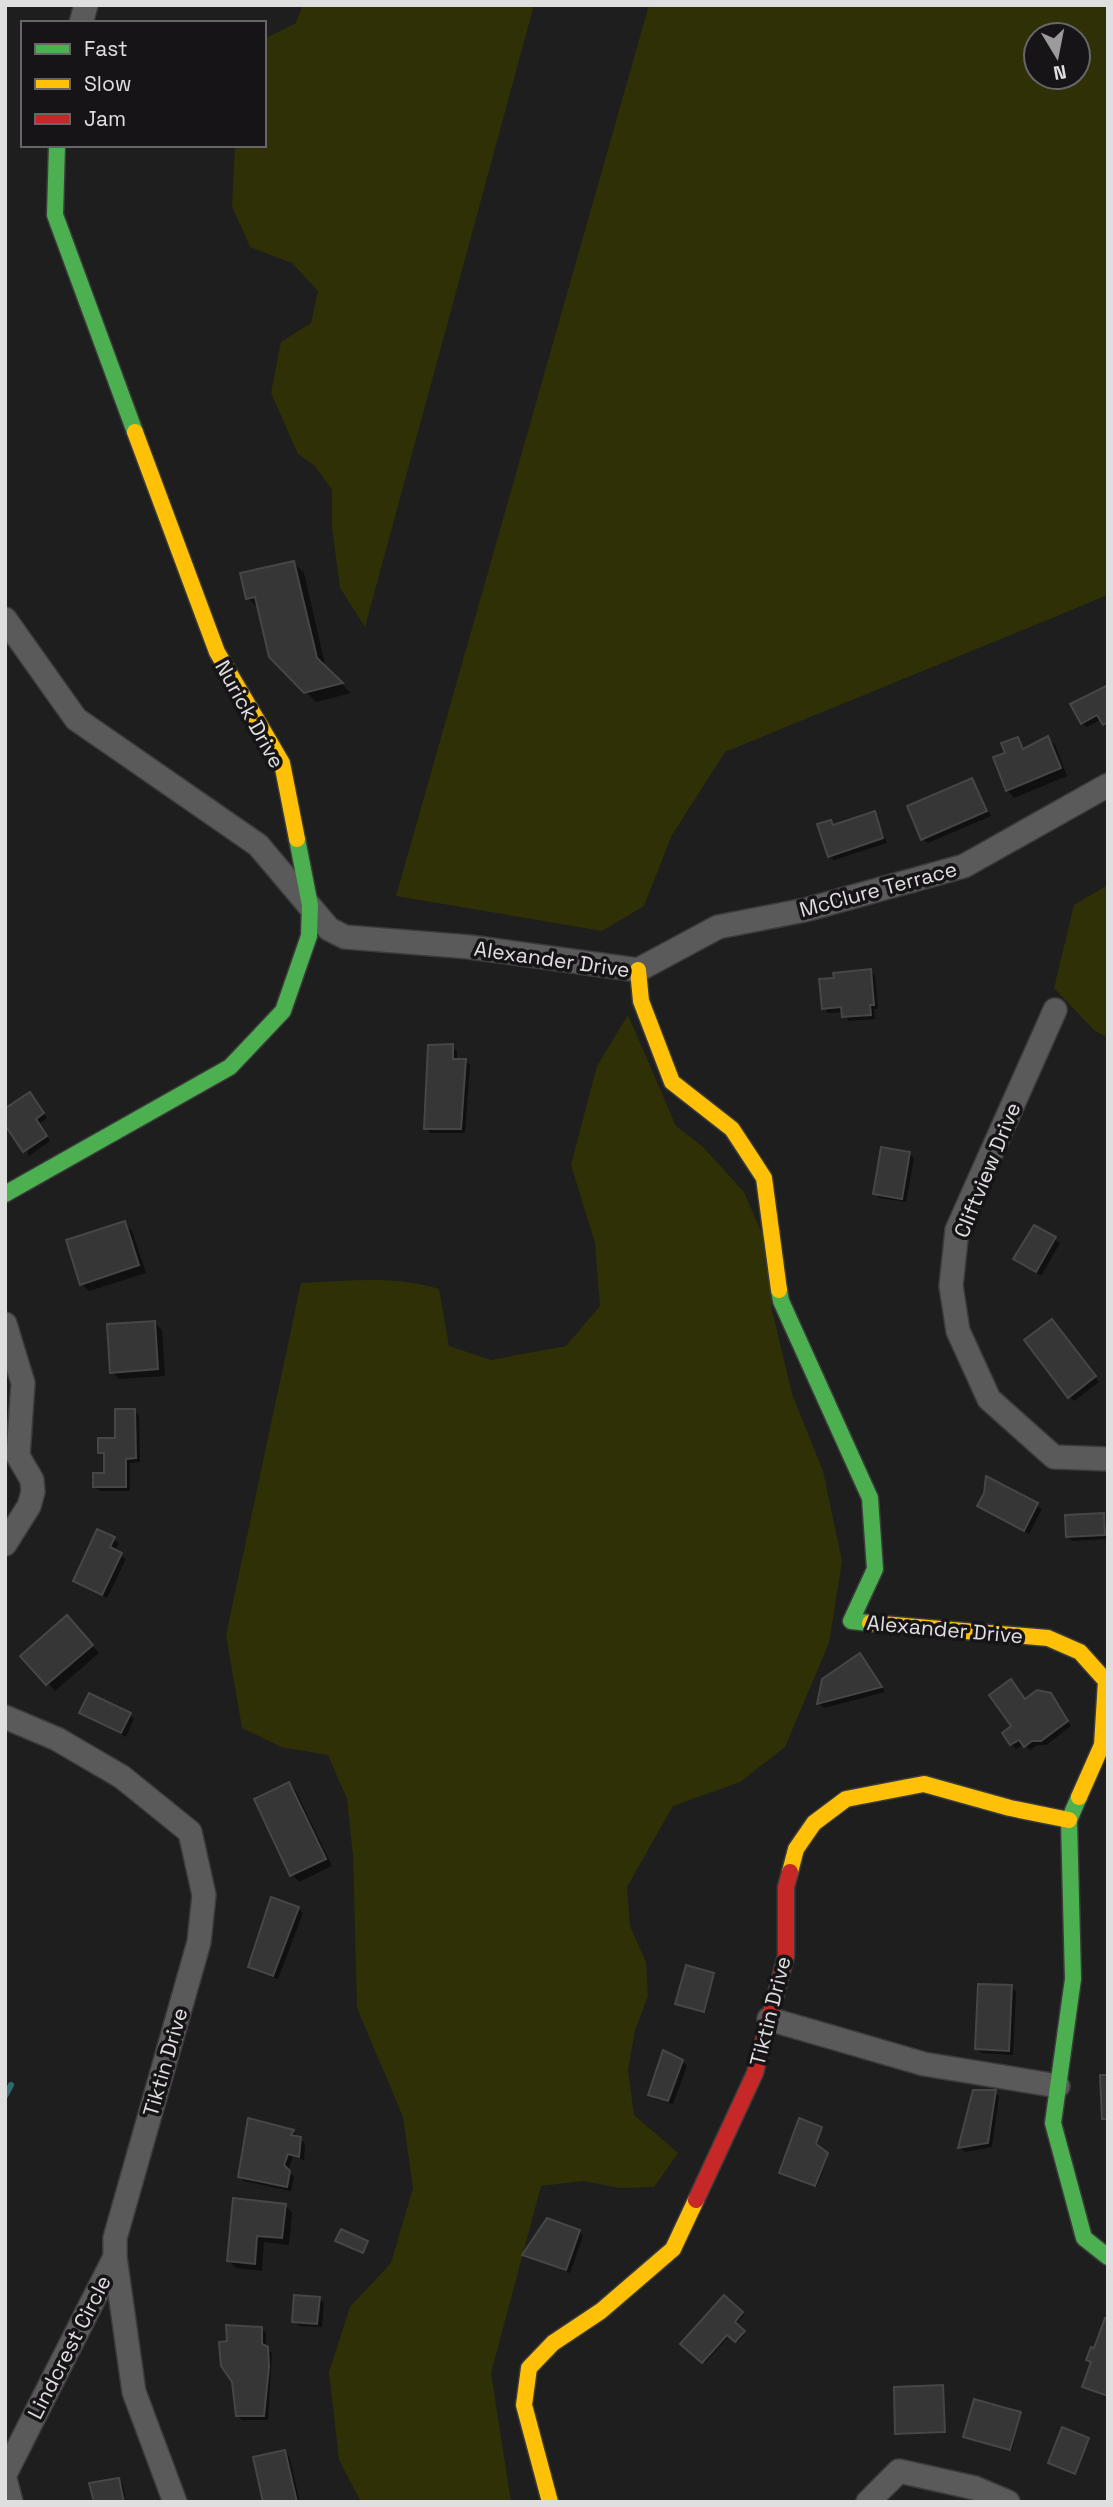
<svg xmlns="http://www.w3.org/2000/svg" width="1113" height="2507" viewBox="0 0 1113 2507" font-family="'Space Grotesk',sans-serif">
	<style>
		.green { fill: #2f3006; fill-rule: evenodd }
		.shadow { fill: #0007 }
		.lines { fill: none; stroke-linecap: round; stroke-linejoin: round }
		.stream { stroke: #2c6a6d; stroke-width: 6 }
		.building { fill: #363636; stroke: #474647; stroke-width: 2 }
		.street-casing { stroke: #3b3b3b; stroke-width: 26 }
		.fast-casing { stroke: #3b3b3b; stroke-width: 19 }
		.slow-casing { stroke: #3b3b3b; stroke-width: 19 }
		.jam-casing { stroke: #3b3b3b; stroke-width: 19 }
		.street { stroke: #5b5a5b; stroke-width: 23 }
		.fast { stroke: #4caf50; stroke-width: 16 }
		.slow { stroke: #ffc107; stroke-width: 16 }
		.jam { stroke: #c62828; stroke-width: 16 }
		.labels { text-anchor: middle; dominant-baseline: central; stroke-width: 7; stroke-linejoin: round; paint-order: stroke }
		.street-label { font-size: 21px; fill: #e0dfe0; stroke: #161416 }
	</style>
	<rect width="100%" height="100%" fill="#1e1e1e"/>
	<g class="green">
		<polygon points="303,5 534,5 365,627 340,588 332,527 332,490 315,466 298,454 271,393 281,342 311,323 318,291 292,263 250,247 232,206 235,145 264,145 264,39 296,23"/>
		<path d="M649,5H1108V595L725,752L672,835L644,906L602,931L396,896ZM1036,35H1078V77H1036Z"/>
		<polygon points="1108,885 1108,1038 1094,1030 1054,988 1074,905"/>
		<path d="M628,1015L676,1126L702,1146L744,1192L766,1243L772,1310L792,1394L823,1471L842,1561L829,1643L785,1747L740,1782L673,1806L627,1887L630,1926L646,1962L648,1996L635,2030L628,2070L634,2115L678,2153L654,2187L620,2188L583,2181L541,2186L491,2373L511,2502H361L339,2460L329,2372L350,2307L391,2263L413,2188L403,2117L357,2008L353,1855L347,1799L328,1755L281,1747L242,1728L226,1635L301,1283C348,1281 394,1275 439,1289L449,1346L491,1360L566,1346L600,1306L595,1243L571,1165L597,1066Z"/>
	</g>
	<g class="shadow">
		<polygon points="294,563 304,573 326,669 351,693 316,702 270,656 258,608 248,598"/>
		<polygon points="1108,687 1108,727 1102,719 1087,727 1082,723"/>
		<polygon points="1048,738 1055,745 1067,776 1014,798 1007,790 1017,739 1026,749"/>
		<polygon points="972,780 991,816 928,843 923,839"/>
		<polygon points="874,813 887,843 834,860 829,856 830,822 835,826"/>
		<polygon points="870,971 875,976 878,1009 874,1009 875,1019 849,1021 844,1012 828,1013 824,1008"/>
		<polygon points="452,1046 457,1051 457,1060 466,1061 470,1065 465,1133 430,1133 426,1128"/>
		<polygon points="30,1094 47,1118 39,1124 50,1141 29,1156 5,1105 8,1108"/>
		<polygon points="909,1153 914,1158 906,1202 879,1198 874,1193"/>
		<polygon points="124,1223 132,1231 146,1273 89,1291 82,1284"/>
		<polygon points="1035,1227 1060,1243 1041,1276 1016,1259"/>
		<polygon points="154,1322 162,1330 165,1376 119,1379 112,1372"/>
		<polygon points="1056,1326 1099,1382 1074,1401 1069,1396"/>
		<polygon points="135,1411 139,1416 140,1462 130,1463 130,1491 100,1491 95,1487 106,1475 106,1457 100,1452 117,1439"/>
		<polygon points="987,1479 1042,1509 1029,1534 979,1505"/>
		<polygon points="1103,1515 1108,1519 1108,1539 1072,1541 1067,1536"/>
		<polygon points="98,1531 119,1543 115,1551 126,1559 107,1598 75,1581"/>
		<polygon points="74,1625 99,1653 55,1691 23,1656"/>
		<polygon points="864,1660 885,1692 824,1708 819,1703 823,1680"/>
		<polygon points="1050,1694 1071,1726 1046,1745 1037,1745 1030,1750 1024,1744 1016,1749 1004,1734 1014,1727 1025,1700"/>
		<polygon points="81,1713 130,1715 134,1719 126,1737"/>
		<polygon points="289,1784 296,1791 332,1866 299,1882 292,1874"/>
		<polygon points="298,1908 303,1913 278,1979 254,1971 250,1966"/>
		<polygon points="713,1974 706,2012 677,2004"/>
		<polygon points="1012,1987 1016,1992 1013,2055 982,2053 977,2049"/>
		<polygon points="682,2061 687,2066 673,2104 655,2099 650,2094"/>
		<polygon points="995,2092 999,2096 992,2147 965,2152 960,2147"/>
		<polygon points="821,2128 817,2147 828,2156 817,2187 782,2175 781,2173"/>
		<polygon points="293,2131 305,2144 304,2160 293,2157 288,2171 294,2177 291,2191 244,2181 240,2176"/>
		<polygon points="285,2205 292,2213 289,2245 264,2242 262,2271 236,2268 229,2261"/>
		<polygon points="579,2231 583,2236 570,2273 524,2254"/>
		<polygon points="319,2298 324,2303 322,2327 299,2326 294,2321"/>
		<polygon points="724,2298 744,2315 735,2325 745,2334 738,2342 730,2335 705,2363 683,2344"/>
		<polygon points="1108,2321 1108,2398 1084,2387 1092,2364 1088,2360"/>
		<polygon points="261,2328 266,2333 266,2348 272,2353 268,2420 242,2420 237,2415 233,2381"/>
		<polygon points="943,2386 946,2433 899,2435 897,2433"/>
		<polygon points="1020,2414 1012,2451 965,2436"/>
		<polygon points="1088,2439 1076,2474 1052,2464"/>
		<polygon points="285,2452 289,2456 300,2502 265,2502"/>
		<polygon points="119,2480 123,2485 126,2502 96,2502"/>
	</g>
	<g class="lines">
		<polyline class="stream" points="5,2096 11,2085"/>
	</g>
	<g class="building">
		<polygon points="294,561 317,658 343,683 304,693 269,657 255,597 246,599 240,573"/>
		<polygon points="1108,685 1108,722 1103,725 1097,715 1081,724 1070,704"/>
		<polygon points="1048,736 1061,768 1006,791 993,757 1005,753 1001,743 1018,737 1023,749"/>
		<polygon points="972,778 987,811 921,840 907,806"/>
		<polygon points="875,811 883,838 828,857 817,824 831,820 833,825"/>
		<polygon points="871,969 874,1005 870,1005 871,1015 842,1017 841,1007 822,1009 819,979 834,978 833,973"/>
		<polygon points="453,1044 453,1059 466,1059 461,1129 424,1129 428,1045"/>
		<polygon points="30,1092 44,1113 36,1119 47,1136 23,1152 5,1125 5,1104 7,1107"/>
		<polygon points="881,1147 910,1152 902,1199 873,1194"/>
		<polygon points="125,1221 139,1265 80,1285 66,1240"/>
		<polygon points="1034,1225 1056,1237 1036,1272 1013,1259"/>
		<polygon points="1052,1319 1096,1376 1068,1398 1024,1340"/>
		<polygon points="155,1321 158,1369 110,1373 107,1324"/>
		<polygon points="115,1409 135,1409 136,1458 126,1459 126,1487 93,1487 93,1473 104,1473 104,1453 98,1453 98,1438 115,1438"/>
		<polygon points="986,1476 1038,1503 1024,1531 977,1506 984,1493"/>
		<polygon points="1104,1513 1105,1535 1066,1537 1065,1515"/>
		<polygon points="97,1529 115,1537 110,1547 122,1553 102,1595 73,1581"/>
		<polygon points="67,1615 93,1645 46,1685 20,1656"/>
		<polygon points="860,1653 882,1687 817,1704 822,1679"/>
		<polygon points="1011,1679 1025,1699 1037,1690 1051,1693 1068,1721 1041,1741 1032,1741 1024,1747 1019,1740 1010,1745 1002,1733 1011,1726 989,1695"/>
		<polygon points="89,1693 131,1713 121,1733 79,1713"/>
		<polygon points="289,1782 326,1859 290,1876 254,1799"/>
		<polygon points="271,1897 299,1907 273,1976 248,1967"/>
		<polygon points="686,1965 714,1973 704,2012 675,2004"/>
		<polygon points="978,1984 1012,1985 1009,2051 975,2049"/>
		<polygon points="663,2050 683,2060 668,2101 648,2095"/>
		<polygon points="1100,2075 1108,2075 1108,2119 1102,2119"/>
		<polygon points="973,2090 996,2090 988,2143 958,2148"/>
		<polygon points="248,2118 294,2130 291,2135 301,2137 299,2157 288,2154 284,2165 290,2171 287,2187 238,2177"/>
		<polygon points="799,2118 822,2127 816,2144 828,2153 815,2186 779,2173"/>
		<polygon points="233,2198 286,2204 282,2238 257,2236 255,2264 227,2261"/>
		<polygon points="547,2218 580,2230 566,2270 522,2255"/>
		<polygon points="341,2229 368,2241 363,2253 335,2241"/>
		<polygon points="294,2295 320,2297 317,2324 292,2322"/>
		<polygon points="724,2295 743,2312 735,2322 745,2331 735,2342 727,2335 702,2363 680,2344"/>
		<polygon points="1105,2318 1108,2319 1108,2396 1082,2387 1091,2362 1086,2360 1091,2347 1094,2348"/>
		<polygon points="226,2325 262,2327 262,2344 268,2347 269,2367 264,2416 236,2416 232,2382 221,2366 219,2342 227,2341"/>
		<polygon points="943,2385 945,2432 895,2434 894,2387"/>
		<polygon points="974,2399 1021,2412 1010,2450 963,2437"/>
		<polygon points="1062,2427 1089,2438 1075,2474 1048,2463"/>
		<polygon points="285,2450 297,2502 263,2502 253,2457"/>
		<polygon points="119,2478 124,2502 94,2502 89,2483"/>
	</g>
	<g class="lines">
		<defs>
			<g id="street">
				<polyline points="81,23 86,5"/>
				<polyline points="5,619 76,719 258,845 329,929 345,937 470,947 638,970 718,927 805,910 964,866 1108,785"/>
				<polyline points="1055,1010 957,1230 951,1286 958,1331 989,1399 1054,1457 1108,1459"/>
				<polyline points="5,1324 23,1383 18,1456 32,1480 33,1492 29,1506 5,1544"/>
				<polyline points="5,1717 57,1739 122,1777 190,1832 204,1895 199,1942 115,2238 115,2257 134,2392 175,2502"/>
				<polyline points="769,2019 924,2064 1058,2086"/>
				<polyline points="5,2474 115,2257"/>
				<polyline points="5,2479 11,2502"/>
				<polyline points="868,2502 899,2471 975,2488 1008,2502"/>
			</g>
			<g id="fast">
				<polyline points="57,145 55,215 135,432"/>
				<polyline points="5,1194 230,1067 283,1011 309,936 310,905 297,839"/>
				<polyline points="779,1290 781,1301 870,1498 875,1569 851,1621 870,1623"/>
				<polyline points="1079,1797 1069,1820 1073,1979 1053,2123 1084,2238 1108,2257"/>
			</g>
			<g id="slow">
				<polyline points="135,432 217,652 282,763 297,839"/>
				<polyline points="638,970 641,1001 672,1082 732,1129 764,1178 779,1290"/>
				<polyline points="870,1623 1048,1638 1080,1652 1106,1681 1102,1745 1079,1797"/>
				<polyline points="790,1872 796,1849 814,1823 846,1799 924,1784 1010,1808 1069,1820"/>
				<polyline points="550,2502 524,2405 529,2368 553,2343 601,2311 673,2249 696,2200"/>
			</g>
			<polyline id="jam" points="696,2200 755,2073 786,1956 786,1887 790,1872"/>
		</defs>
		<use href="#street" class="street-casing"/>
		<use href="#fast" class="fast-casing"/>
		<use href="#slow" class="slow-casing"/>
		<use href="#jam" class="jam-casing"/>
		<use href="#street" class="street"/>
		<use href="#fast" class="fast"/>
		<use href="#slow" class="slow"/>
		<use href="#jam" class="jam"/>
	</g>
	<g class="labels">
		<g class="street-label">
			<text transform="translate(250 714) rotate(61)">Nurick Drive</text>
			<text transform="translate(878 889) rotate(-15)">McClure Terrace</text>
			<text transform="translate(552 959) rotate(8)">Alexander Drive</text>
			<text transform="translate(987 1170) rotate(-68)">Cliftview Drive</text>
			<text transform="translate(945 1629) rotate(5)">Alexander Drive</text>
			<text transform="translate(770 2011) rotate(-76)">Tiktin Drive</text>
			<text transform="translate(165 2062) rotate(-74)">Tiktin Drive</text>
			<text transform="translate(69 2347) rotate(-63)">Lindcrest Circle</text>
		</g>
	</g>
	<rect width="1113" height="2507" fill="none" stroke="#e0dfe0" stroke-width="14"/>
	<rect x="21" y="21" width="245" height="126" fill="#161416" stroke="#676567" stroke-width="2"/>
	<rect x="35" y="44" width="35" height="10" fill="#4caf50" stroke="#676567" stroke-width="2"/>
	<text x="84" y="56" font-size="21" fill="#e0dfe0">Fast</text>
	<rect x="35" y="79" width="35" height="10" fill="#ffc107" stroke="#676567" stroke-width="2"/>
	<text x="84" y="91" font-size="21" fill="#e0dfe0">Slow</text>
	<rect x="35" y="114" width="35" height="10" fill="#c62828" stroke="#676567" stroke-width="2"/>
	<text x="84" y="126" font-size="21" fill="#e0dfe0">Jam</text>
	<g transform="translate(1057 56) rotate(170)"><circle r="33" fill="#161416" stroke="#676567" stroke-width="2"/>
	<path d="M0-5L12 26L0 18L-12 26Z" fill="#9c9b9c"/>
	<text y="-10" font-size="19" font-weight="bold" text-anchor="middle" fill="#e0dfe0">N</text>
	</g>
</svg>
